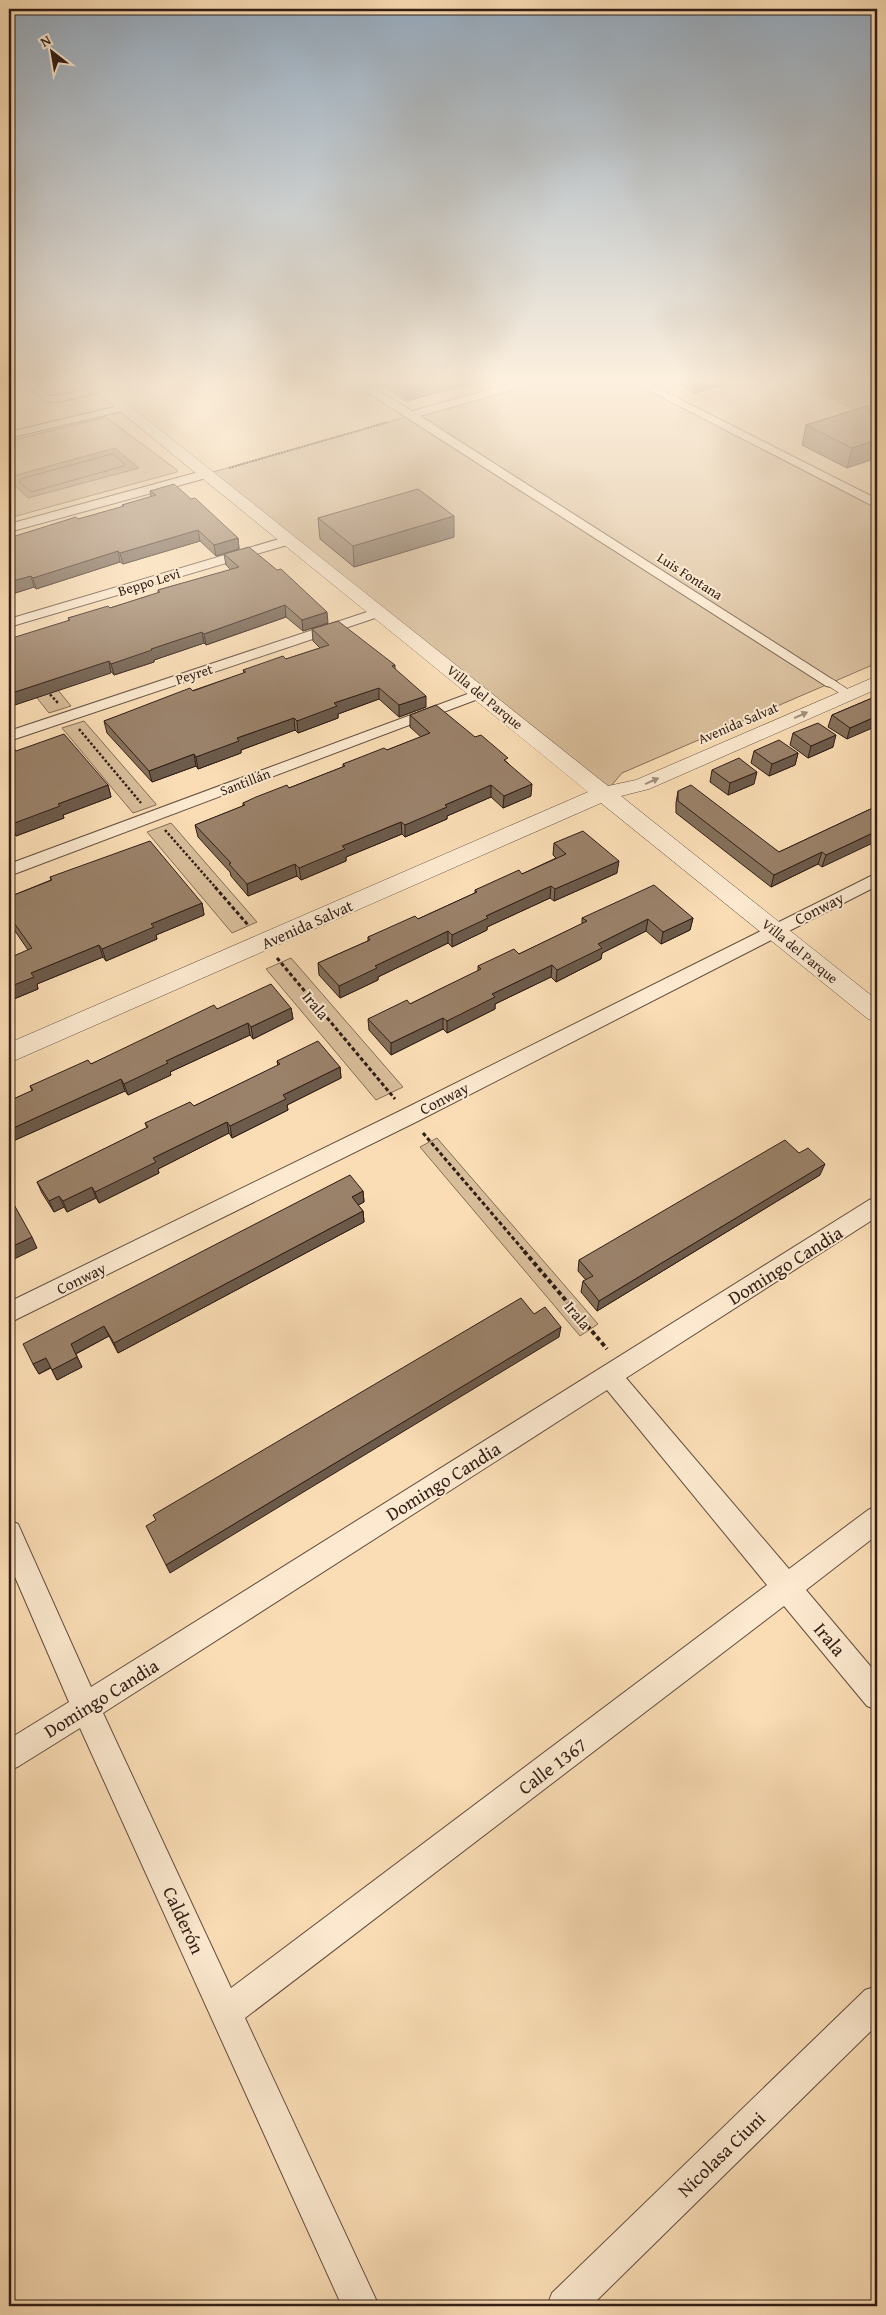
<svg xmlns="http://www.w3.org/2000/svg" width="886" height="2315" viewBox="0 0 886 2315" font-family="'Gentium Book Plus',serif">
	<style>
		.green { fill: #d8bd9a; stroke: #846e58 }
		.water { fill: #b69c7f; stroke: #816a55 }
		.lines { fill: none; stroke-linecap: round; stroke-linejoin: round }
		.shore { stroke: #745d4a; stroke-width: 1 }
		.service-far1-casing { stroke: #634e3e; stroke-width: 8 }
		.service-casing { stroke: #634e3e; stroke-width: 9 }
		.minor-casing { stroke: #634e3e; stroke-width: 2 }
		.tertiary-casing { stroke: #634e3e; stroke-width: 1 }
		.path-far3 { stroke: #311e16; stroke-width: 2; stroke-dasharray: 2 1; stroke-linecap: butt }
		.path-far2 { stroke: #311e16; stroke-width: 2.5; stroke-dasharray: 2.5 2; stroke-linecap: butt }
		.path-far1 { stroke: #311e16; stroke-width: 3; stroke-dasharray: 4 2.5; stroke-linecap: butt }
		.path { stroke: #311e16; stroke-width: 4; stroke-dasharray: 4.5 3; stroke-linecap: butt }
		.service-far1 { stroke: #fce9cf; stroke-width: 6 }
		.service { stroke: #fce9cf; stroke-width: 8 }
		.minor { fill: #fce9cf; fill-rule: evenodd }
		.tertiary { fill: #fce9cf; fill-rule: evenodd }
		.wall { fill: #846f5a; stroke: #311e16 }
		.shaded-wall { fill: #6c5a4a; stroke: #311e16 }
		.building { fill: #9a8169; stroke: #311e16 }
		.oneway { fill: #a18e7c }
		.labels { text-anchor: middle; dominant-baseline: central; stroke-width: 4; stroke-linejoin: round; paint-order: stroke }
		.far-street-label { font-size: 14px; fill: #311e16; stroke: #fce9cf }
		.street-label { font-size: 16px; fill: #311e16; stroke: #fce9cf }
		.near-street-label { font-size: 19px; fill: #311e16; stroke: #fce9cf }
	</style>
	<rect width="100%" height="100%" fill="#faddb5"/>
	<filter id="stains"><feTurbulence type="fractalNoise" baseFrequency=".004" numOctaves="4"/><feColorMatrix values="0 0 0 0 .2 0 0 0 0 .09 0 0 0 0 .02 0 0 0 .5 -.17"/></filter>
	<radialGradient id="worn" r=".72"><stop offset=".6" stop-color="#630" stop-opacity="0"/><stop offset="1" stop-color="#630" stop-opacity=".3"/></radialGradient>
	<g class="green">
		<polygon points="529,382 638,382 877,504 877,663 622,773 605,793 206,474"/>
		<polygon points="797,382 877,382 877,419"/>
		<polygon points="106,417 177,470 177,472 9,518 9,441"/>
		<polygon points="13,635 71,706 49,713 9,663 9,637"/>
		<polygon points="84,721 156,804 156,805 133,813 62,728"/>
		<polygon points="171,823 257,922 232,933 147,832"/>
		<polygon points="291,958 403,1087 376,1100 266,969"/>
		<polygon points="437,1138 598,1324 580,1336 420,1147"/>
	</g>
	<polygon class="water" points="115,448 139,468 28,498 9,480 9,477"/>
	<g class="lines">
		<polygon class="shore" points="113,454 124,463 124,466 31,492 19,482 21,479"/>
		<defs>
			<polyline id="service-far1" points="28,382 48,399 58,399 100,389"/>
			<polyline id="service" points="831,683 848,694"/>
			<g id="minor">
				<polygon points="351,382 364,382 412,411 517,382 534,382 533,384 420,416 838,683 831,687 826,686"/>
				<polygon points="633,382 646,382 877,499 877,508"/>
				<polygon points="123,405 127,406 129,408 127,410 9,438 9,432"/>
				<polygon points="206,470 210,471 212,474 210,477 9,532 9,524"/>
				<polygon points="289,536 295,540 294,543 9,627 9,619"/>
				<polygon points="379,608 386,612 384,615 9,741 9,731"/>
				<polygon points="481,689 488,693 486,696 9,876 9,864"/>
				<polygon points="877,873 877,886 416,1122 9,1323 9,1302 402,1110"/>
				<path d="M877,1197V1217L626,1378L789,1569L868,1510L877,1506V1535L806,1590L877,1674V1710L867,1706L784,1606L245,2018L379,2306H342L80,1728L19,1766L9,1771V1739L69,1702L9,1563V1520L18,1524L91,1687L869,1200ZM607,1390L767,1585L231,1988L103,1713Z"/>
				<polygon points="877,1986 877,2025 591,2306 547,2306 552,2293 865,1990"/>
			</g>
			<polygon id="tertiary" points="84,382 100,382 608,786 636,780 877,676 877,689 649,789 621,796 877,1000 877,1022 868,1019 601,803 9,1063 9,1043 588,792"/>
		</defs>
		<use href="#service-far1" class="service-far1-casing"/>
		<use href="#service" class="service-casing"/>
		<use href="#minor" class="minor-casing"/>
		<use href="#tertiary" class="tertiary-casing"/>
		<polyline class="path-far3" points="229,468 388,422"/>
		<g class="path-far2">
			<polyline points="47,691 58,703"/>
			<polyline points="79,729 141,803"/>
			<polyline points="165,830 216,888"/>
		</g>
		<g class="path-far1">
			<polyline points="215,887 248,925"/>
			<polyline points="277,958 395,1099"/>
			<polyline points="423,1133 525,1252"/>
		</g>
		<polyline class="path" points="524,1251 607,1349"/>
		<use href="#service-far1" class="service-far1"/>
		<use href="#service" class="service"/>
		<use href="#minor" class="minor"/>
		<use href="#tertiary" class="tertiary"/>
	</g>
	<g class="wall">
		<polygon points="376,382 478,382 406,401"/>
		<polygon points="673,382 730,382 695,393"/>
		<polygon points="877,403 847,468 802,445 806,425"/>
		<polygon points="150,491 191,499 238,538 239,549 216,556 200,541 123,564 120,562 36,589 34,587 9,595 9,538 123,507 122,505 151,497"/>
		<polygon points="318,518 454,537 354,567 320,539"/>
		<polygon points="224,554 328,623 303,631 286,617 206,645 204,643 154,660 154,662 114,675 69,620 68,618 110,608 158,593 158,590 231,570 226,565"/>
		<polygon points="312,629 395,665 395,669 426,707 399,717 379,699 338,714 338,718 298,733 295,730 241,750 241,753 198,769 196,766 152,782 107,733 104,721 244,673 243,670 286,659 320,648 313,641"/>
		<polygon points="877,696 847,739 828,727 832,715"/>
		<polygon points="410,715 475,737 508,763 531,796 503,808 491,797 447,816 447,819 405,837 402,834 346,857 346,861 301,880 297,876 248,896 231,876 230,872 198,837 195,825 243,806 243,803 289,788 343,767 343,764 387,750 421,737 410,727"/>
		<polygon points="793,733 833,747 808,758 790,745"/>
		<polygon points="9,749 108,785 111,797 63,815 64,818 16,836 13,833 9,835"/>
		<polygon points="754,751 798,753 795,765 769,776 751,763"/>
		<polygon points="712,770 754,784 728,795 710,782"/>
		<polygon points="678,791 779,852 877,806 822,867 818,864 771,887 676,813 676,803"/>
		<polygon points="554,843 617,873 554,901 550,898 487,927 487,930 452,947 448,943 378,977 378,980 340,998 319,975 318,963 368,941 368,937 418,919 475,893 475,890 522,874 556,858 553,855"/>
		<polygon points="50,877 202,903 204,915 156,935 157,939 106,961 103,957 37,984 38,989 9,1001 28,950 13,928 9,930 9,897 51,880"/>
		<polygon points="582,918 693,918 690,930 661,944 646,931 602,953 601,959 556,982 551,977 495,1004 495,1009 447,1033 443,1029 391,1055 369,1030 368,1019 410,1004 478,971 478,966 519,954 582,924"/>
		<polygon points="291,1008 293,1019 253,1039 250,1035 170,1072 171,1075 128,1095 125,1091 13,1141 9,1134 9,1101 32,1091 30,1086 91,1064 217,1009"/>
		<polygon points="277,1061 340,1067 341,1078 287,1105 288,1110 232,1138 229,1133 158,1169 159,1173 99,1203 96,1198 67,1212 64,1207 54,1212 42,1193 37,1182 147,1128 145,1123 194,1106 278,1066"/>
		<polygon points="820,1175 597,1311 581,1292 583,1281 586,1280 578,1271 579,1260"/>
		<polygon points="363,1191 364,1202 358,1205 363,1211 364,1222 118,1353 109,1336 76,1354 82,1367 57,1380 51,1368 39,1374 33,1364"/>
	</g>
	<g class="shaded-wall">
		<polygon points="426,382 478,382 406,401 406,387"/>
		<polygon points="696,382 730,382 695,393"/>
		<polygon points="877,440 877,458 847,468 852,448"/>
		<polygon points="454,516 454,537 354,567 353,546"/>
		<polygon points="198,530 200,541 123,564 120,553"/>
		<polygon points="238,538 239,549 216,556 214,545"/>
		<polygon points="118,551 120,562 36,589 33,578"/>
		<polygon points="31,576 34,587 9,595 9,582"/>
		<polygon points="285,605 286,617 206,645 204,634"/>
		<polygon points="327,612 328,623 303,631 302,620"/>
		<polygon points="202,632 204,643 154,660 154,662 114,675 111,664 151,649"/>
		<polygon points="109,661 111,673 9,707 9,694"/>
		<polygon points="379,688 379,699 338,714 338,718 298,733 297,721 334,703"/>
		<polygon points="426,696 426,707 399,717 399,705"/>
		<polygon points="877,716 877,726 847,739 850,728"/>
		<polygon points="294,718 295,730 241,750 241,753 198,769 196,757 237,738"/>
		<polygon points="836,735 833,747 808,758 811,746"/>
		<polygon points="798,753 795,765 769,776 772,764"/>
		<polygon points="194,754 196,766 152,782 149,771"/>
		<polygon points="757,772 754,784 728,795 730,783"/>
		<polygon points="532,784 531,796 503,808 504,796"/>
		<polygon points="108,785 111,797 63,815 64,818 16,836 12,824 58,804"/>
		<polygon points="491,785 491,797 447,816 447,819 405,837 405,825 445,805"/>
		<polygon points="9,821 13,833 9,835"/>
		<polygon points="401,822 402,834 346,857 346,861 301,880 299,868 342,846"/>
		<polygon points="877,831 877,841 822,867 826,855"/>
		<polygon points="822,852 818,864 771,887 774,875"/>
		<polygon points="619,861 617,873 554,901 555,889"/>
		<polygon points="295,864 297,876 248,896 247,884"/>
		<polygon points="551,886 550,898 487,927 487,930 452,947 452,935 486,916"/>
		<polygon points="202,903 204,915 156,935 157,939 106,961 102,949 151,924"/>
		<polygon points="9,916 13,928 9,930"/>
		<polygon points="693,918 690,930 661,944 663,932"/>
		<polygon points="648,919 646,931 602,953 601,959 556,982 557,970 598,944"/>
		<polygon points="448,931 448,943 378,977 378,980 340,998 339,986 375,966"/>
		<polygon points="99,945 103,957 37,984 38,989 9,1001 9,987 31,973"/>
		<polygon points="552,965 551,977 495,1004 495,1009 447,1033 447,1021 492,994"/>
		<polygon points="291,1008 293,1019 253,1039 251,1027"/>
		<polygon points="443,1018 443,1029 391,1055 391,1043"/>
		<polygon points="248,1023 250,1035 170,1072 171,1075 128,1095 124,1084 166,1061"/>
		<polygon points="340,1067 341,1078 287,1105 288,1110 232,1138 230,1126 283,1095"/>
		<polygon points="121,1079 125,1091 13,1141 9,1132 9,1130"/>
		<polygon points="227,1122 229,1133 158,1169 159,1173 99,1203 95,1192 153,1158"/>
		<polygon points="825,1164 820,1175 597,1311 599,1301"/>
		<polygon points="92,1187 96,1198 67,1212 63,1201"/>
		<polygon points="363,1191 364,1202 353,1208 352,1197"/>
		<polygon points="59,1196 64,1207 54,1212 49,1201"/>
		<polygon points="363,1211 364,1222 118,1353 114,1343"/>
		<polygon points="32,1237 37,1248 10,1261 13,1266 9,1268 9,1248"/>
		<polygon points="104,1326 109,1336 75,1354 71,1344"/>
		<polygon points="561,1327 559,1337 170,1573 166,1565"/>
		<polygon points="77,1357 82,1367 57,1380 52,1370"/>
		<polygon points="46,1358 51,1367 39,1374 33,1364"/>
	</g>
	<g class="building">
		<polygon points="398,382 426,382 406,387"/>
		<polygon points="877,403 877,440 852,448 806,425"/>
		<polygon points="174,484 191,499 195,498 238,538 214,545 198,530 120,553 118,551 33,578 31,576 9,582 9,538 76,517 78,519 124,506 122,505 156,495 150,491"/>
		<polygon points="418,489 454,516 353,546 318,518"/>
		<polygon points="249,547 277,570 281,569 327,612 302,620 285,605 204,634 202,632 151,649 152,650 111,664 109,661 9,694 9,639 70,620 68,618 108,606 110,608 160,592 158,590 239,567 224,554"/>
		<polygon points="338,621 395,665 392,666 426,696 399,705 379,688 334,703 337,706 297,721 294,718 237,738 239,741 196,757 194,754 149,771 104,721 190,688 193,691 246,672 243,670 283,656 286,659 329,645 312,629"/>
		<polygon points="877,696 877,716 850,728 832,715"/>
		<polygon points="436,705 475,737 481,735 508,758 504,760 532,784 504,796 491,785 445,805 447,807 405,825 401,822 342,846 345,849 299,868 295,864 247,884 229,864 231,863 195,825 245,805 243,803 256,797 287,785 289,788 345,766 343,764 384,748 387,750 430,733 410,715"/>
		<polygon points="818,723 836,735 811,746 793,733"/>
		<polygon points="64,734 108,785 58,804 60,806 12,824 9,821 9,749 13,747 16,751"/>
		<polygon points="779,740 798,753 772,764 754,751"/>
		<polygon points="739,758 757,772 730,783 712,770"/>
		<polygon points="691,785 779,852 877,806 877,831 826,855 822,852 774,875 678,801 678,791"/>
		<polygon points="583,831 619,861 555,889 551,886 486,916 488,918 452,935 448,931 375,966 377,968 339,986 318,963 370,940 368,937 415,916 418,919 477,892 475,890 519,870 522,874 566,854 554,843"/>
		<polygon points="150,841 202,903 151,924 154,927 102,949 99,945 31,973 34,977 9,987 9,958 32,948 9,916 9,897 52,880 50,877"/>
		<polygon points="654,885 693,918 663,932 648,919 598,944 602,948 557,970 552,965 492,994 495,997 447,1021 443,1018 391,1043 368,1019 407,1000 410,1004 438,990 481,969 478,966 514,949 519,954 587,921 582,918"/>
		<polygon points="271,984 291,1008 251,1027 248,1023 166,1061 168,1063 124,1084 121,1079 9,1130 9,1101 33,1090 30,1086 88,1060 91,1064 214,1005 217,1009"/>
		<polygon points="318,1041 340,1067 283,1095 286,1099 230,1126 227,1122 153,1158 156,1162 95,1192 92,1187 63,1201 59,1196 49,1201 37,1182 148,1127 145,1123 190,1102 194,1106 280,1064 277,1061"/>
		<polygon points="785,1140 799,1153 808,1148 825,1164 599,1301 583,1281 593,1276 579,1260"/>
		<polygon points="350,1175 363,1191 352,1197 363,1211 114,1343 104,1326 71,1344 77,1357 52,1370 46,1358 33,1364 23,1344"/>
		<polygon points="12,1201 32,1237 9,1248 9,1202"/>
		<polygon points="521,1298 534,1314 545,1307 561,1327 166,1565 146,1526 156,1520 153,1515"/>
	</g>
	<defs><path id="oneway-solid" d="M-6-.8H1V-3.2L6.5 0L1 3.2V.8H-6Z" transform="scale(1.25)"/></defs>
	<g class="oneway">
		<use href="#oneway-solid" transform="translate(801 715) rotate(-24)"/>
		<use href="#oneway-solid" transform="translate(652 781) rotate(-24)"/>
	</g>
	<linearGradient id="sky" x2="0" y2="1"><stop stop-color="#94aabe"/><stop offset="0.54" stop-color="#fdf0de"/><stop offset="1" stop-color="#fdf0de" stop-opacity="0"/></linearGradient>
	<rect width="886" height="706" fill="url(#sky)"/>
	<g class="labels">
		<g class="far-street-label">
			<text transform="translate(690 576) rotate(33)">Luis Fontana</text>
			<text transform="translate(149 582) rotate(-17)">Beppo Levi</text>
			<text transform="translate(194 674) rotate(-18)">Peyret</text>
			<text transform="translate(485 697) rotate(39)">Villa del Parque</text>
			<text transform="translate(738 723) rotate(-23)">Avenida Salvat</text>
			<text transform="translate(245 782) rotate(-21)">Santillán</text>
			<text transform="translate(800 951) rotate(39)">Villa del Parque</text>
		</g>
		<g class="street-label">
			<text transform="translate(819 908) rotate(-27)">Conway</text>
			<text transform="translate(307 924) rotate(-24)">Avenida Salvat</text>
			<text transform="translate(316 1005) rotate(50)">Irala</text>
			<text transform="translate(444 1098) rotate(-27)">Conway</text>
			<text transform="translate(81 1278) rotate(-26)">Conway</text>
			<text transform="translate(578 1315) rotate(50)">Irala</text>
		</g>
		<g class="near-street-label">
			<text transform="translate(785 1265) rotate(-32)">Domingo Candia</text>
			<text transform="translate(443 1481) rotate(-32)">Domingo Candia</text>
			<text transform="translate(830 1639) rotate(50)">Irala</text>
			<text transform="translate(101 1698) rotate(-32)">Domingo Candia</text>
			<text transform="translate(552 1766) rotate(-37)">Calle 1367</text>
			<text transform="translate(184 1920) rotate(65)">Calderón</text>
			<text transform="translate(721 2154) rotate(-44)">Nicolasa Ciuni</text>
		</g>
	</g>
	<rect width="886" height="2315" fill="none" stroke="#faddb5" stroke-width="30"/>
	<rect x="10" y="10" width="866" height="2295" fill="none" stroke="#311e16" stroke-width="2.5"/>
	<rect x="15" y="15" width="856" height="2285" fill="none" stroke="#311e16"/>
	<g transform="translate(52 52) rotate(329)" stroke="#fce9cf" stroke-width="4" paint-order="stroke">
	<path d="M0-4L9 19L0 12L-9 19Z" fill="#311e16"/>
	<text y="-8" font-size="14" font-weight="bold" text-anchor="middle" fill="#311e16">N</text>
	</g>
	<rect width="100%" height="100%" filter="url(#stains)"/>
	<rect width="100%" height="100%" fill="url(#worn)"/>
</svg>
